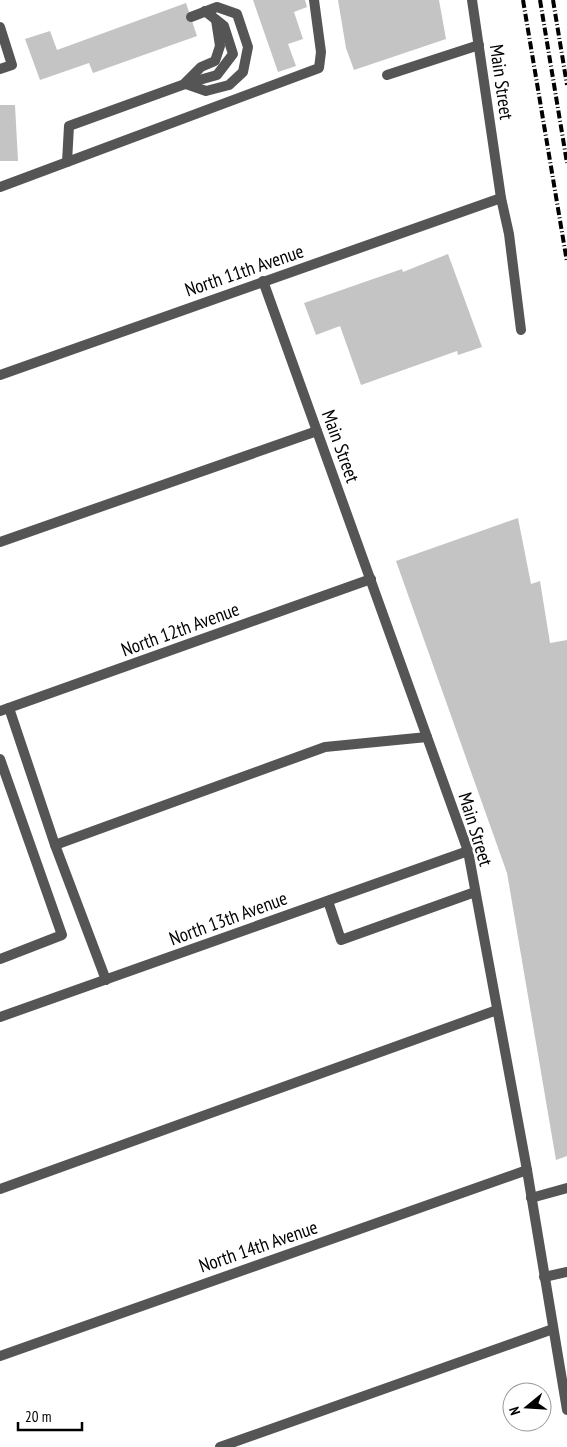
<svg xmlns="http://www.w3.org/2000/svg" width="567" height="1447" viewBox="0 0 567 1447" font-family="'PT Sans Narrow',sans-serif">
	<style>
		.building { fill: #c4c4c4 }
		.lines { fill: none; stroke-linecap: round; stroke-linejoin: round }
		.lane { stroke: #555; stroke-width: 10 }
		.street { stroke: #555; stroke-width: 10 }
		.rail { stroke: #000; stroke-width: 4; stroke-dasharray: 8 2.5 1 2.5; stroke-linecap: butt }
		.labels { text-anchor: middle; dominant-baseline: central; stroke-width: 5; stroke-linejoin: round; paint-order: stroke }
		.street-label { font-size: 19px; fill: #000; stroke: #fff }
	</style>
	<rect width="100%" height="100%" fill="#fff"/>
	<g class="building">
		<polygon points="253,0 305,0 307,7 294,12 303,39 288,44 296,66 278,72"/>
		<polygon points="338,0 439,0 446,39 354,70 346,48"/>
		<polygon points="186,3 197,36 93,73 89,63 40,80 25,39 50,31 57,50"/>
		<polygon points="0,105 15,105 18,161 0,161"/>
		<polygon points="448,254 482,347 458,355 457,351 361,385 340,326 316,335 304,303 402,269 403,272"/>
		<polygon points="518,518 531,584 540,581 550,643 567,640 567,1156 556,1160 507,873 396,561"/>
	</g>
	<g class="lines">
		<g class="lane">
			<polyline points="0,27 12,65 0,69"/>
			<polyline points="387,75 479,45"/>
			<polyline points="185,83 201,67 215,61 220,46 216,20"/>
			<polyline points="186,84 206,91 229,85 243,72 248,47 237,14 217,7 191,17"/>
			<polyline points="67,162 69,126 185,84 217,75 233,54 224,26 205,11"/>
			<polyline points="0,187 319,68 321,52 314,0"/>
			<polyline points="501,198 509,234 521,330"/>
			<polyline points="0,542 317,431"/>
			<polyline points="9,708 55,845 325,747 427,737"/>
			<polyline points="0,759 62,935 0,959"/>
			<polyline points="55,845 106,980"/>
			<polyline points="328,901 341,940 475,892"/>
			<polyline points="0,1189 497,1010"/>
			<polyline points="531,1198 567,1188"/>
			<polyline points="544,1277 567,1272"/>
			<polyline points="220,1447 553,1329"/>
		</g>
		<g class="street">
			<polyline points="263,281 468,851 527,1170 567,1410"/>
			<polyline points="0,375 501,198 472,0"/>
			<polyline points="0,711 371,579"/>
			<polyline points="0,1017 468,851"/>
			<polyline points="0,1356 527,1170"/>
		</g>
		<g class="rail">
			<polyline points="523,0 567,262"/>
			<polyline points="540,0 567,163"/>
			<polyline points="553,0 567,85"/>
		</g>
	</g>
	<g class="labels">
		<g class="street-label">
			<text transform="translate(502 82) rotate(82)">Main Street</text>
			<text transform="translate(244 270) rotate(-19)">North 11th Avenue</text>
			<text transform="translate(341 446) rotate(70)">Main Street</text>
			<text transform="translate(180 629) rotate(-20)">North 12th Avenue</text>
			<text transform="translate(476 829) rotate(73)">Main Street</text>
			<text transform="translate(228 918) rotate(-20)">North 13th Avenue</text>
			<text transform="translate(258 1246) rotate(-19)">North 14th Avenue</text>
		</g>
	</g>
	<g transform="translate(527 1407) rotate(252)"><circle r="24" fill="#ffffff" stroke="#999999"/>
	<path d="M0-4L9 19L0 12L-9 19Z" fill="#000000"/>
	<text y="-8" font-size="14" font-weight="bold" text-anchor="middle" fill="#000000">N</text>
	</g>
	<path d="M18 1422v8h64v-8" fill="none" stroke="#000000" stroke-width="2.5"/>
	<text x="25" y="1422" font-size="15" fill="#000000" stroke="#ffffff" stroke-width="4" paint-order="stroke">20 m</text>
</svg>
